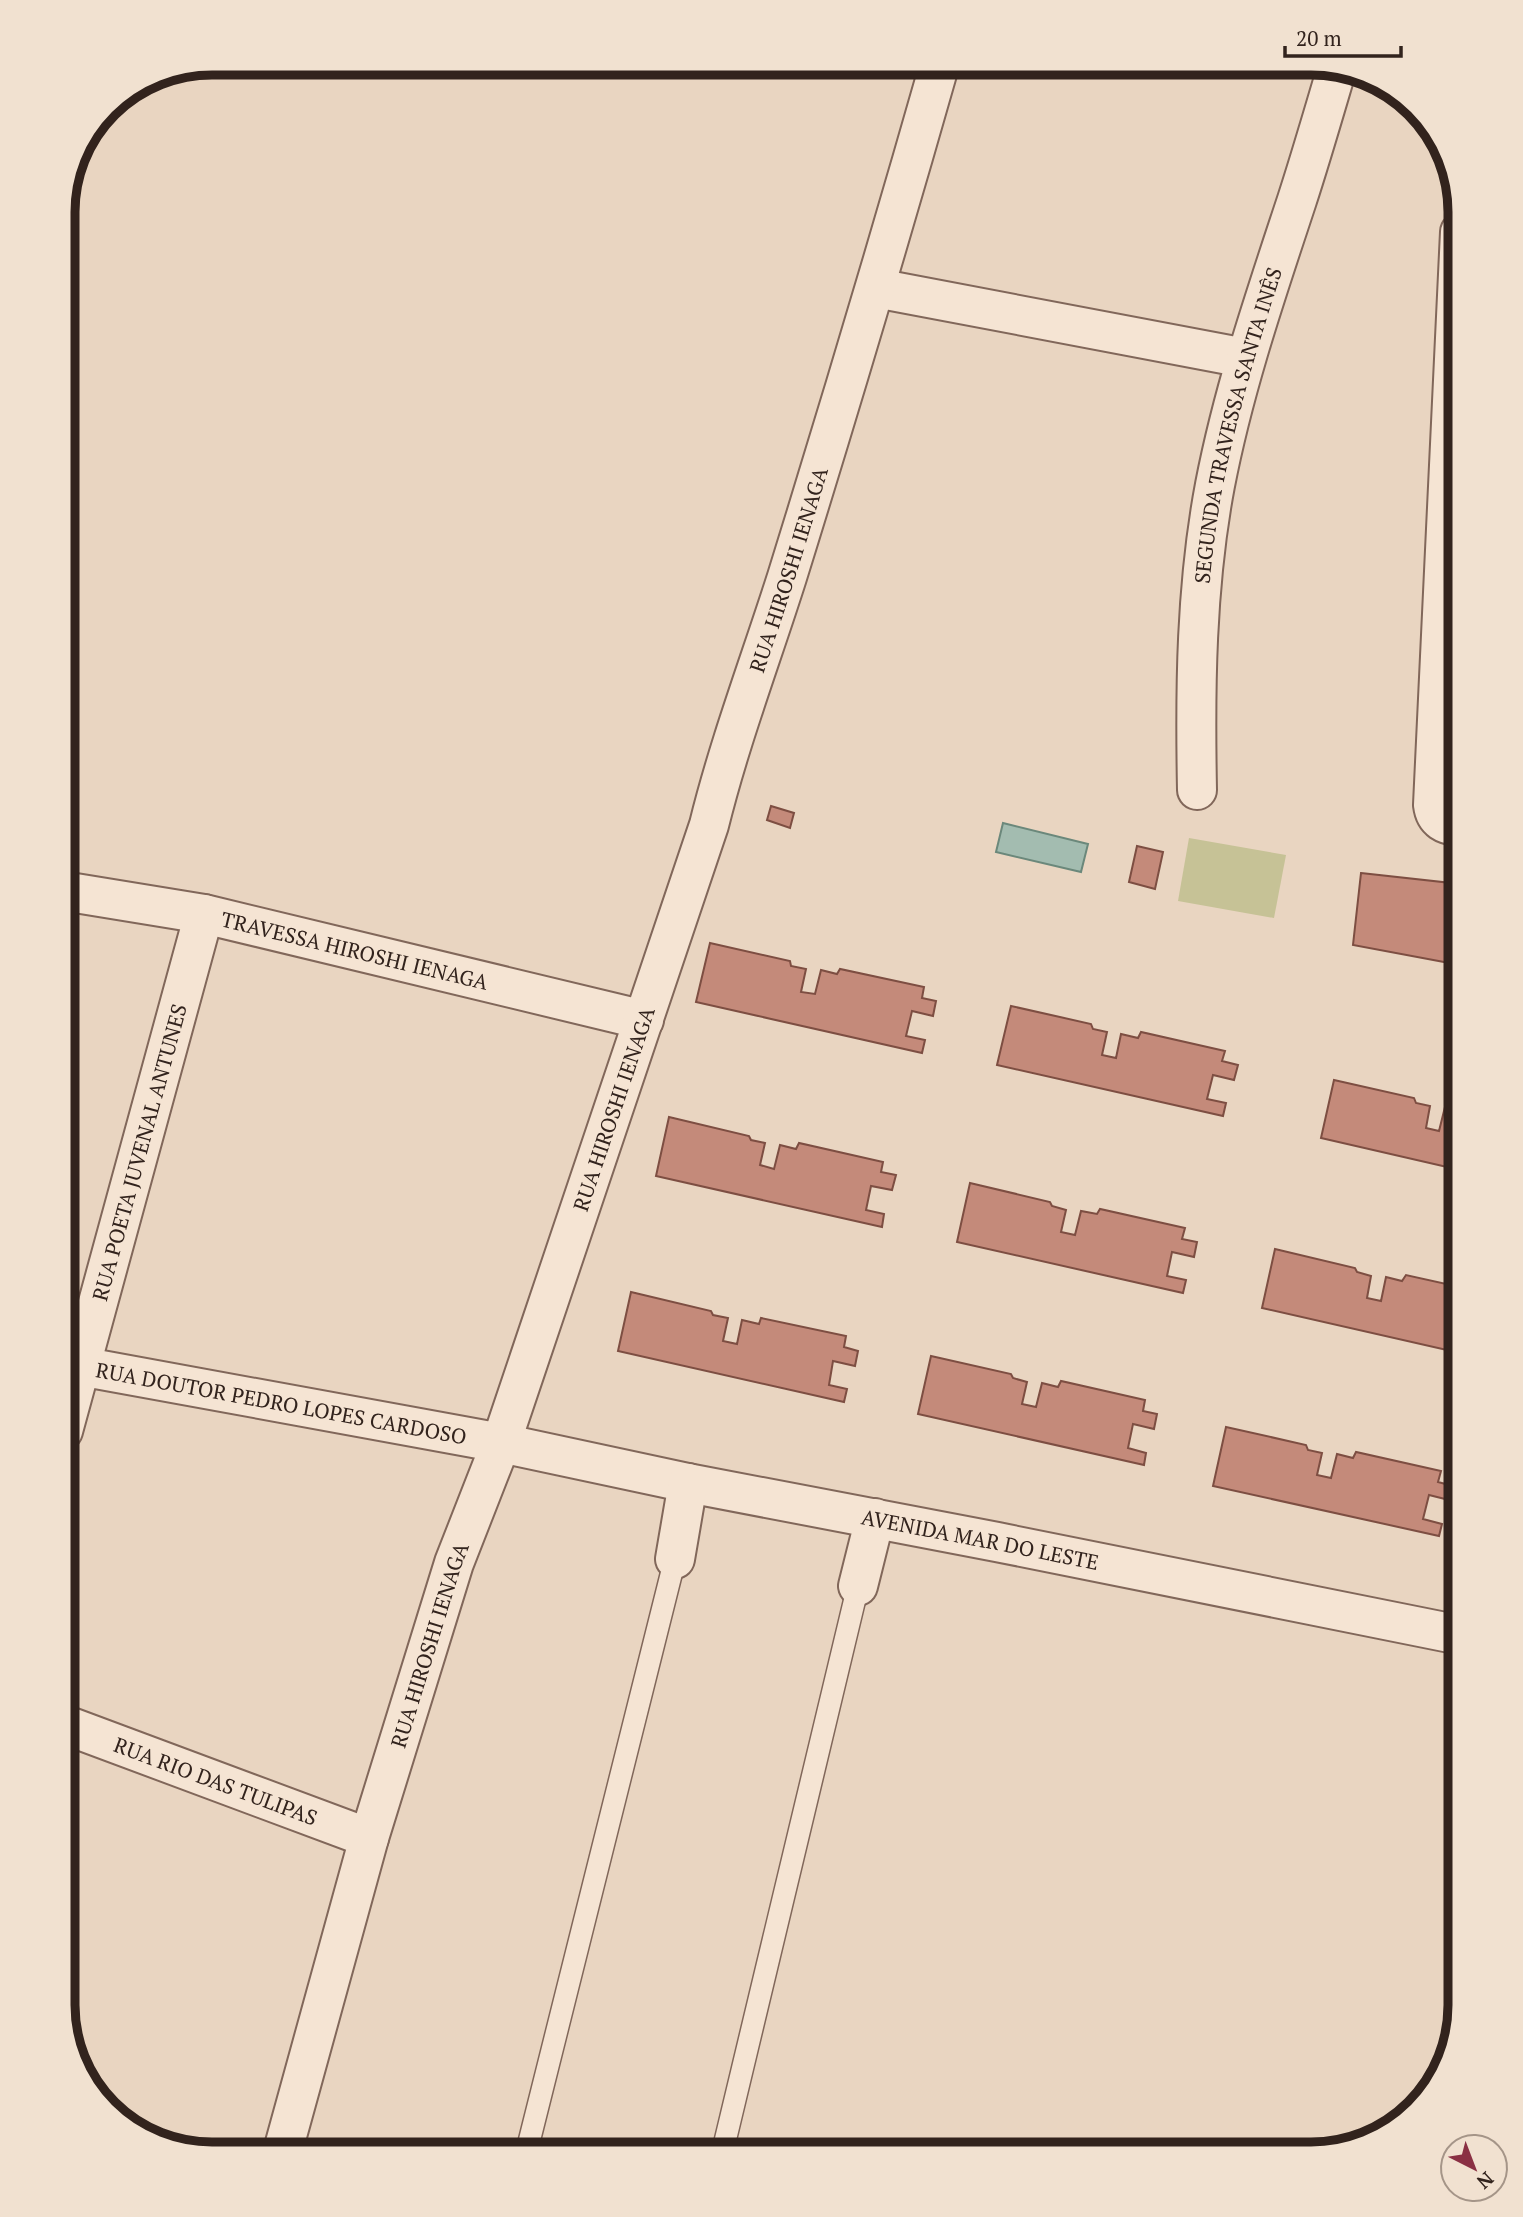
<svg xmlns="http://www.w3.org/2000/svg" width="1523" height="2217" viewBox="0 0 1523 2217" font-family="'PT Serif',serif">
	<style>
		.green { fill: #c6c296 }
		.water { fill: #a3bcb0; stroke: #6b887b; stroke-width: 2 }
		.building { fill: #c48a7a; stroke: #7d4e42; stroke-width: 2 }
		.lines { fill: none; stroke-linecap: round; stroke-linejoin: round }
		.lane-casing { stroke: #81675a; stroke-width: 24 }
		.street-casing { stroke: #81675a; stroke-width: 42 }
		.lane { stroke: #f5e4d3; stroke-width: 21 }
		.street { stroke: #f5e4d3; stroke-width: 38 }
		.labels { text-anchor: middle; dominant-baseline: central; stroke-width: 5; stroke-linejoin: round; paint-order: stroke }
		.street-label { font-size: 21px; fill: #32231d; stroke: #f1e1d0 }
		.rim { fill: none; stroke: #32231d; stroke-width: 9 }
	</style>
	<rect width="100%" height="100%" fill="#e9d5c1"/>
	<polygon class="green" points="1189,838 1286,855 1274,918 1178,901"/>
	<polygon class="water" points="1003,823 1088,844 1081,872 996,852"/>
	<g class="building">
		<polygon points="771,806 794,813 790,828 767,820"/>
		<polygon points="1137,846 1163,852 1155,889 1129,882"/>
		<polygon points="1361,873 1460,884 1460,965 1353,945"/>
		<polygon points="710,943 790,961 791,966 806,969 801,992 815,994 821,970 837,974 840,969 924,987 922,998 936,1001 933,1016 912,1011 906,1036 925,1040 922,1053 696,1002"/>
		<polygon points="1011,1006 1091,1024 1093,1029 1107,1032 1102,1055 1116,1058 1121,1034 1138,1038 1141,1032 1225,1051 1222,1061 1238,1065 1234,1080 1213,1075 1207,1099 1226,1103 1223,1116 997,1065"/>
		<polygon points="1334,1080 1414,1098 1416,1103 1430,1106 1426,1128 1439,1131 1445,1107 1460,1111 1460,1170 1321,1138"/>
		<polygon points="669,1117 749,1136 751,1140 765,1143 760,1165 774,1169 780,1145 796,1149 799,1143 883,1162 881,1172 896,1175 892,1190 871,1186 866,1210 884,1214 882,1227 656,1176"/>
		<polygon points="970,1183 1050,1202 1052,1206 1066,1210 1061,1232 1075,1235 1081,1211 1097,1214 1100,1209 1185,1228 1182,1239 1197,1242 1194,1257 1172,1252 1167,1276 1186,1280 1183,1293 957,1242"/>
		<polygon points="1275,1249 1355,1268 1357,1272 1371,1276 1367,1298 1381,1301 1386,1277 1402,1281 1406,1275 1460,1287 1460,1353 1262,1308"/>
		<polygon points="631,1292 711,1311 713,1315 728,1318 723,1341 737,1344 742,1320 759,1324 761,1318 846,1336 844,1347 858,1351 855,1366 833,1361 829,1385 847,1389 844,1402 618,1351"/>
		<polygon points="931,1356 1011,1374 1013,1378 1027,1382 1022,1404 1036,1407 1042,1383 1058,1387 1061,1381 1145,1400 1143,1411 1157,1414 1154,1429 1133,1424 1128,1448 1146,1453 1144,1465 918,1414"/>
		<polygon points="1226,1427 1306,1445 1308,1450 1322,1453 1317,1475 1331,1478 1337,1454 1353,1458 1356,1452 1441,1471 1438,1482 1453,1486 1449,1500 1429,1495 1423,1519 1442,1524 1439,1536 1213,1486"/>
	</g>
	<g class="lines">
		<defs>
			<g id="lane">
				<polyline points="526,2154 675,1559"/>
				<polyline points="722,2154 858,1586"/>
			</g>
			<g id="street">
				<polyline points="876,288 1245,358"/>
				<path id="s1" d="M1197,790C1195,688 1196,585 1215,485C1234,387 1266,294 1297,200C1311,157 1324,112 1337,68"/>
				<path d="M1460,827C1445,825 1435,821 1433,805L1460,232"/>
				<path id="s2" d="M63,891L204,914L644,1020"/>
				<path id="s3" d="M63,1363L501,1443L688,1483L997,1542L1460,1635"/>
				<path id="s4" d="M63,1431L204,914"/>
				<polyline points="675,1559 688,1483"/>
				<polyline points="858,1586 875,1518"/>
				<path id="s5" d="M63,1724L369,1838"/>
				<path id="s6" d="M282,2154L369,1838L454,1563L501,1443L709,825C730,740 761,659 787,577C840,406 891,235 940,63"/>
			</g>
		</defs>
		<use href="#lane" class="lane-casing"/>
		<use href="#street" class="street-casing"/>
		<use href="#lane" class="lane"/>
		<use href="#street" class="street"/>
	</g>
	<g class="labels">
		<g class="street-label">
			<text stroke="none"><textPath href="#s1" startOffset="369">SEGUNDA TRAVESSA SANTA INÊS</textPath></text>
			<text stroke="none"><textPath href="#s6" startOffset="1664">RUA HIROSHI IENAGA</textPath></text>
			<text stroke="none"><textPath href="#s2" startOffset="298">TRAVESSA HIROSHI IENAGA</textPath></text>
			<text stroke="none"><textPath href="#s6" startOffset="1097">RUA HIROSHI IENAGA</textPath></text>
			<text stroke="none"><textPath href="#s4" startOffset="289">RUA POETA JUVENAL ANTUNES</textPath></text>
			<text stroke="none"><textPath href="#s3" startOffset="222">RUA DOUTOR PEDRO LOPES CARDOSO</textPath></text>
			<text stroke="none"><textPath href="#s3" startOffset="934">AVENIDA MAR DO LESTE</textPath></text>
			<text stroke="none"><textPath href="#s6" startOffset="530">RUA HIROSHI IENAGA</textPath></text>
			<text stroke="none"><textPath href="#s5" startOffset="163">RUA RIO DAS TULIPAS</textPath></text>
		</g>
	</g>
	<path d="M0 0H1523V2217H0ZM212 75H1311A137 137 0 0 1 1448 212V2005A137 137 0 0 1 1311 2142H212A137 137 0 0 1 75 2005V212A137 137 0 0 1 212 75Z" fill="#f1e1d0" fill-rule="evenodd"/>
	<path class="rim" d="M212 75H1311A137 137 0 0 1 1448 212V2005A137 137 0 0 1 1311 2142H212A137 137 0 0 1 75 2005V212A137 137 0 0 1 212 75Z"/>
	<g transform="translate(1474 2168) rotate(138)"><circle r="33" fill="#f1e1d0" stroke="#a59588" stroke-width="2"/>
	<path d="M0-5L12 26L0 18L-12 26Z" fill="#8a3043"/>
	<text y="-10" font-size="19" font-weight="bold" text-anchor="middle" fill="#32231d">N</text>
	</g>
	<path d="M1285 46v10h116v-10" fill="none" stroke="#32231d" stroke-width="3.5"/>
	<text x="1296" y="46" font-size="21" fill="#32231d" stroke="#f1e1d0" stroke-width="5" paint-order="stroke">20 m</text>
</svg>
